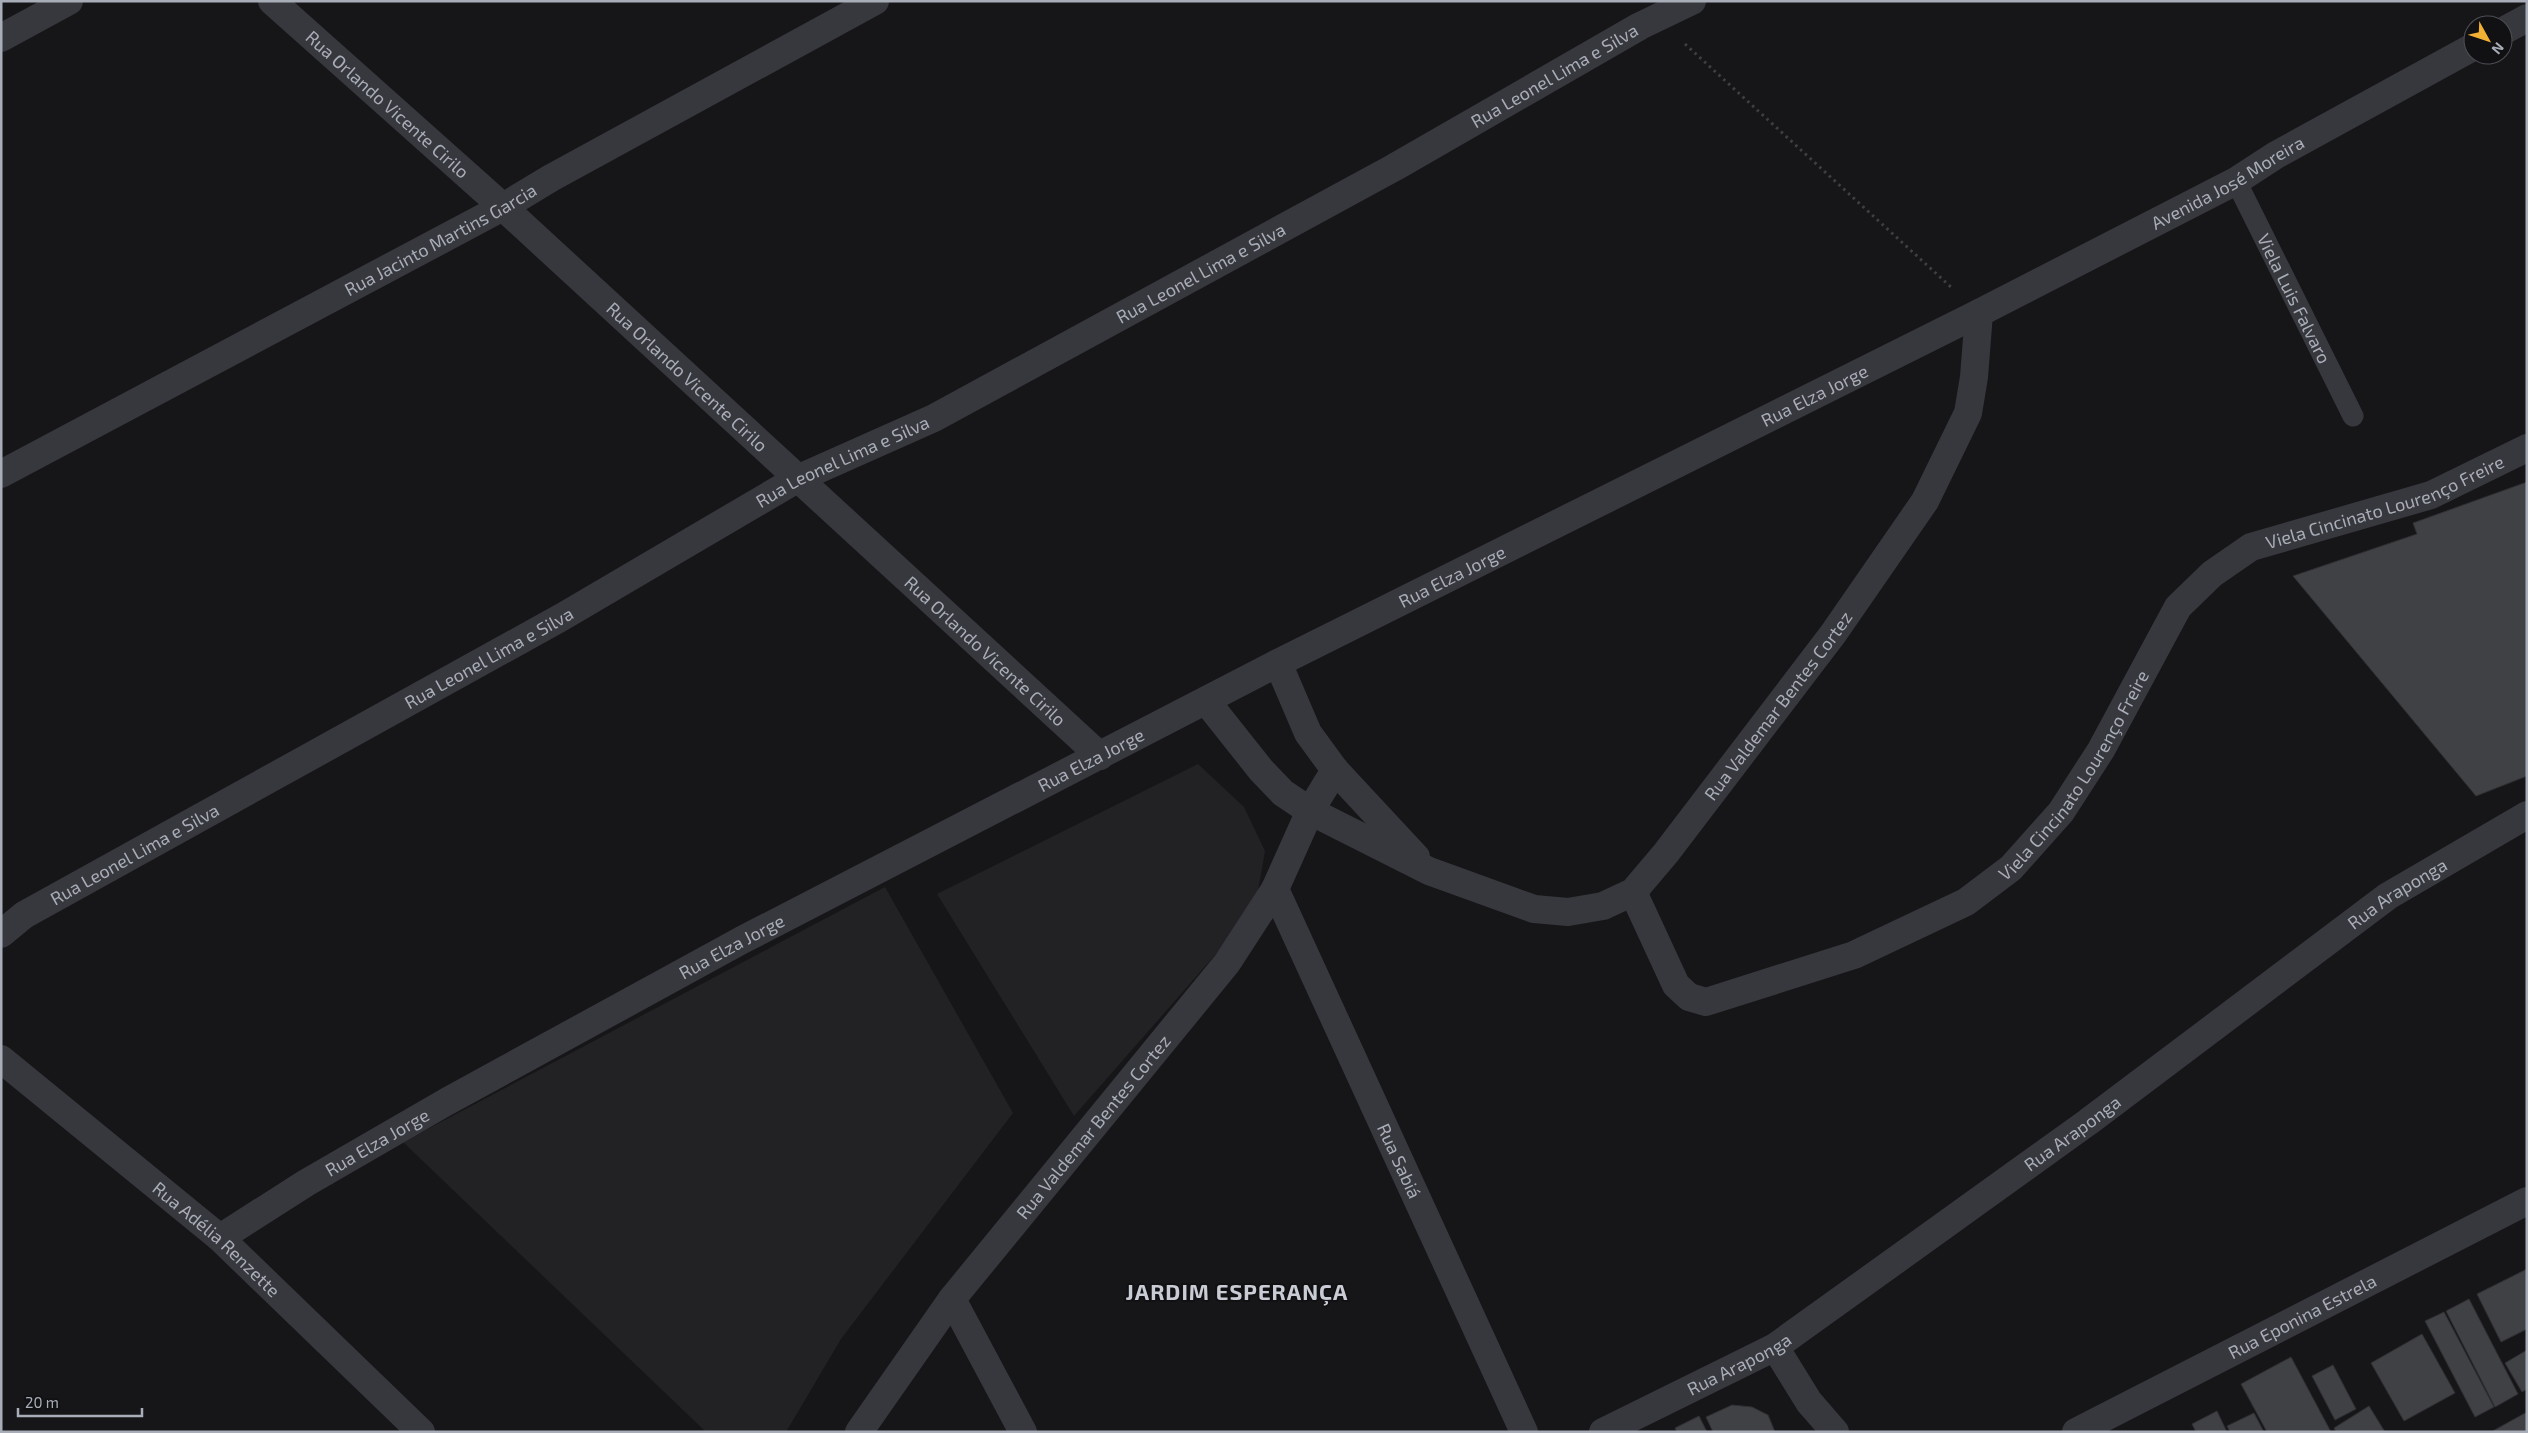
<svg xmlns="http://www.w3.org/2000/svg" width="2528" height="1433" viewBox="0 0 2528 1433" font-family="'Exo 2',sans-serif">
	<style>
		.built { fill: #222225 }
		.building { fill: #404145; stroke: #303034 }
		.lines { fill: none; stroke-linecap: round; stroke-linejoin: round }
		.path { stroke: #3d3f44; stroke-width: 3; stroke-dasharray: 2.5 4; stroke-linecap: butt }
		.lane { stroke: #37383d; stroke-width: 21 }
		.street { stroke: #37383d; stroke-width: 28 }
		.labels { text-anchor: middle; dominant-baseline: central; stroke-width: 4; stroke-linejoin: round; paint-order: stroke }
		.street-label { font-size: 18px; fill: #a8adb8; stroke: #111113 }
		.district-label { font-size: 22px; font-weight: bold; letter-spacing: 1px; fill: #c9ccd4; stroke: #111113 }
	</style>
	<rect width="100%" height="100%" fill="#161618"/>
	<g class="built">
		<polygon points="1198,764 1244,807 1265,851 1257,897 1223,946 1074,1116 937,894"/>
		<polygon points="885,887 1013,1113 841,1339 786,1432 706,1432 403,1142"/>
	</g>
	<g class="building">
		<polygon points="2527,482 2527,776 2476,796 2293,576 2417,534 2413,523"/>
		<polygon points="2527,1269 2527,1329 2501,1342 2477,1294"/>
		<polygon points="2469,1299 2518,1394 2495,1407 2446,1311"/>
		<polygon points="2444,1312 2494,1407 2475,1417 2425,1321"/>
		<polygon points="2422,1334 2455,1393 2404,1421 2371,1363"/>
		<polygon points="2527,1350 2527,1389 2522,1392 2505,1363"/>
		<polygon points="2291,1357 2331,1432 2267,1432 2241,1384"/>
		<polygon points="2333,1365 2356,1409 2335,1420 2312,1376"/>
		<polygon points="1732,1405 1752,1407 1768,1415 1775,1432 1713,1432 1706,1417"/>
		<polygon points="2369,1406 2385,1432 2336,1432 2334,1428"/>
		<polygon points="2217,1411 2227,1432 2196,1432 2192,1424"/>
		<polygon points="2527,1412 2527,1432 2491,1432"/>
		<polygon points="2254,1413 2264,1432 2230,1432 2227,1426"/>
		<polygon points="1699,1416 1707,1432 1677,1432 1675,1428"/>
	</g>
	<g class="lines">
		<polyline class="path" points="1685,44 1952,288"/>
		<path class="lane" id="s1" d="M2236,181L2353,416"/>
		<g class="street">
			<path id="s2" d="M272,1L503,207L1100,756"/>
			<polyline points="2503,31 2527,18"/>
			<polyline points="1,38 69,1"/>
			<path id="s3" d="M1,474L503,207L551,178L875,1"/>
			<polyline points="1278,663 1308,733 1335,770 1416,857"/>
			<path id="s4" d="M1207,702L1261,770L1283,793L1310,811L1429,871L1534,909L1568,912L1603,906L1633,892L1666,853L1833,634L1925,501L1968,413L1974,377L1979,313"/>
			<path id="s5" d="M1275,889L1524,1432"/>
			<path id="s6" d="M1633,892L1676,985L1689,997L1706,1002L1854,955L1966,902L2011,868L2061,812L2101,750L2178,607L2212,574L2251,547L2431,495L2527,448"/>
			<path id="s7" d="M1,934L24,915L562,617L797,479L934,418L1395,167L1640,26L1692,1"/>
			<path id="s8" d="M1,1059L220,1238L421,1432"/>
			<path id="s9" d="M220,1238L306,1183L446,1102L742,940L1278,663L1979,313L2236,181L2276,155L2473,47"/>
			<polyline points="952,1299 1023,1432"/>
			<polyline points="1775,1347 1809,1402 1835,1432"/>
			<path id="s10" d="M859,1432L952,1299L1227,963L1275,889L1310,811L1335,770"/>
			<path id="s11" d="M1603,1432L1775,1347L2088,1122L2388,896L2527,815"/>
			<path id="s12" d="M2076,1432L2527,1201"/>
		</g>
	</g>
	<g class="labels">
		<g class="street-label">
			<text stroke="none"><textPath href="#s7" startOffset="1776">Rua Leonel Lima e Silva</textPath></text>
			<text stroke="none"><textPath href="#s2" startOffset="155">Rua Orlando Vicente Cirilo</textPath></text>
			<text stroke="none"><textPath href="#s9" startOffset="2269">Avenida José Moreira</textPath></text>
			<text stroke="none"><textPath href="#s3" startOffset="498">Rua Jacinto Martins Garcia</textPath></text>
			<text stroke="none"><textPath href="#s7" startOffset="1371">Rua Leonel Lima e Silva</textPath></text>
			<text stroke="none"><textPath href="#s1" startOffset="131">Viela Luis Falvaro</textPath></text>
			<text stroke="none"><textPath href="#s2" startOffset="560">Rua Orlando Vicente Cirilo</textPath></text>
			<text stroke="none"><textPath href="#s9" startOffset="1804">Rua Elza Jorge</textPath></text>
			<text stroke="none"><textPath href="#s7" startOffset="966">Rua Leonel Lima e Silva</textPath></text>
			<text stroke="none"><textPath href="#s6" startOffset="1021">Viela Cincinato Lourenço Freire</textPath></text>
			<text stroke="none"><textPath href="#s9" startOffset="1399">Rua Elza Jorge</textPath></text>
			<text stroke="none"><textPath href="#s2" startOffset="965">Rua Orlando Vicente Cirilo</textPath></text>
			<text stroke="none"><textPath href="#s7" startOffset="561">Rua Leonel Lima e Silva</textPath></text>
			<text stroke="none"><textPath href="#s4" startOffset="735">Rua Valdemar Bentes Cortez</textPath></text>
			<text stroke="none"><textPath href="#s9" startOffset="994">Rua Elza Jorge</textPath></text>
			<text stroke="none"><textPath href="#s6" startOffset="586">Viela Cincinato Lourenço Freire</textPath></text>
			<text stroke="none"><textPath href="#s7" startOffset="156">Rua Leonel Lima e Silva</textPath></text>
			<text stroke="none"><textPath href="#s11" startOffset="962">Rua Araponga</textPath></text>
			<text stroke="none"><textPath href="#s9" startOffset="589">Rua Elza Jorge</textPath></text>
			<text stroke="none"><textPath href="#s10" startOffset="385">Rua Valdemar Bentes Cortez</textPath></text>
			<text stroke="none"><textPath href="#s11" startOffset="558">Rua Araponga</textPath></text>
			<text stroke="none"><textPath href="#s9" startOffset="184">Rua Elza Jorge</textPath></text>
			<text stroke="none"><textPath href="#s5" startOffset="299">Rua Sabiá</textPath></text>
			<text stroke="none"><textPath href="#s8" startOffset="281">Rua Adélia Renzette</textPath></text>
			<text stroke="none"><textPath href="#s12" startOffset="254">Rua Eponina Estrela</textPath></text>
			<text stroke="none"><textPath href="#s11" startOffset="152">Rua Araponga</textPath></text>
		</g>
		<g class="district-label">
			<text x="1237" y="1291">JARDIM ESPERANÇA</text>
		</g>
	</g>
	<rect width="2528" height="1433" fill="none" stroke="#a8adb8" stroke-width="5"/>
	<g transform="translate(2488 40) rotate(130)"><circle r="24" fill="#111113" stroke="#4d4f55"/>
	<path d="M0-4L9 19L0 12L-9 19Z" fill="#f2b134"/>
	<text y="-8" font-size="14" font-weight="bold" text-anchor="middle" fill="#a8adb8">N</text>
	</g>
	<path d="M18 1408v8h124v-8" fill="none" stroke="#a8adb8" stroke-width="2.5"/>
	<text x="25" y="1408" font-size="15" fill="#a8adb8" stroke="#111113" stroke-width="4" paint-order="stroke">20 m</text>
</svg>
